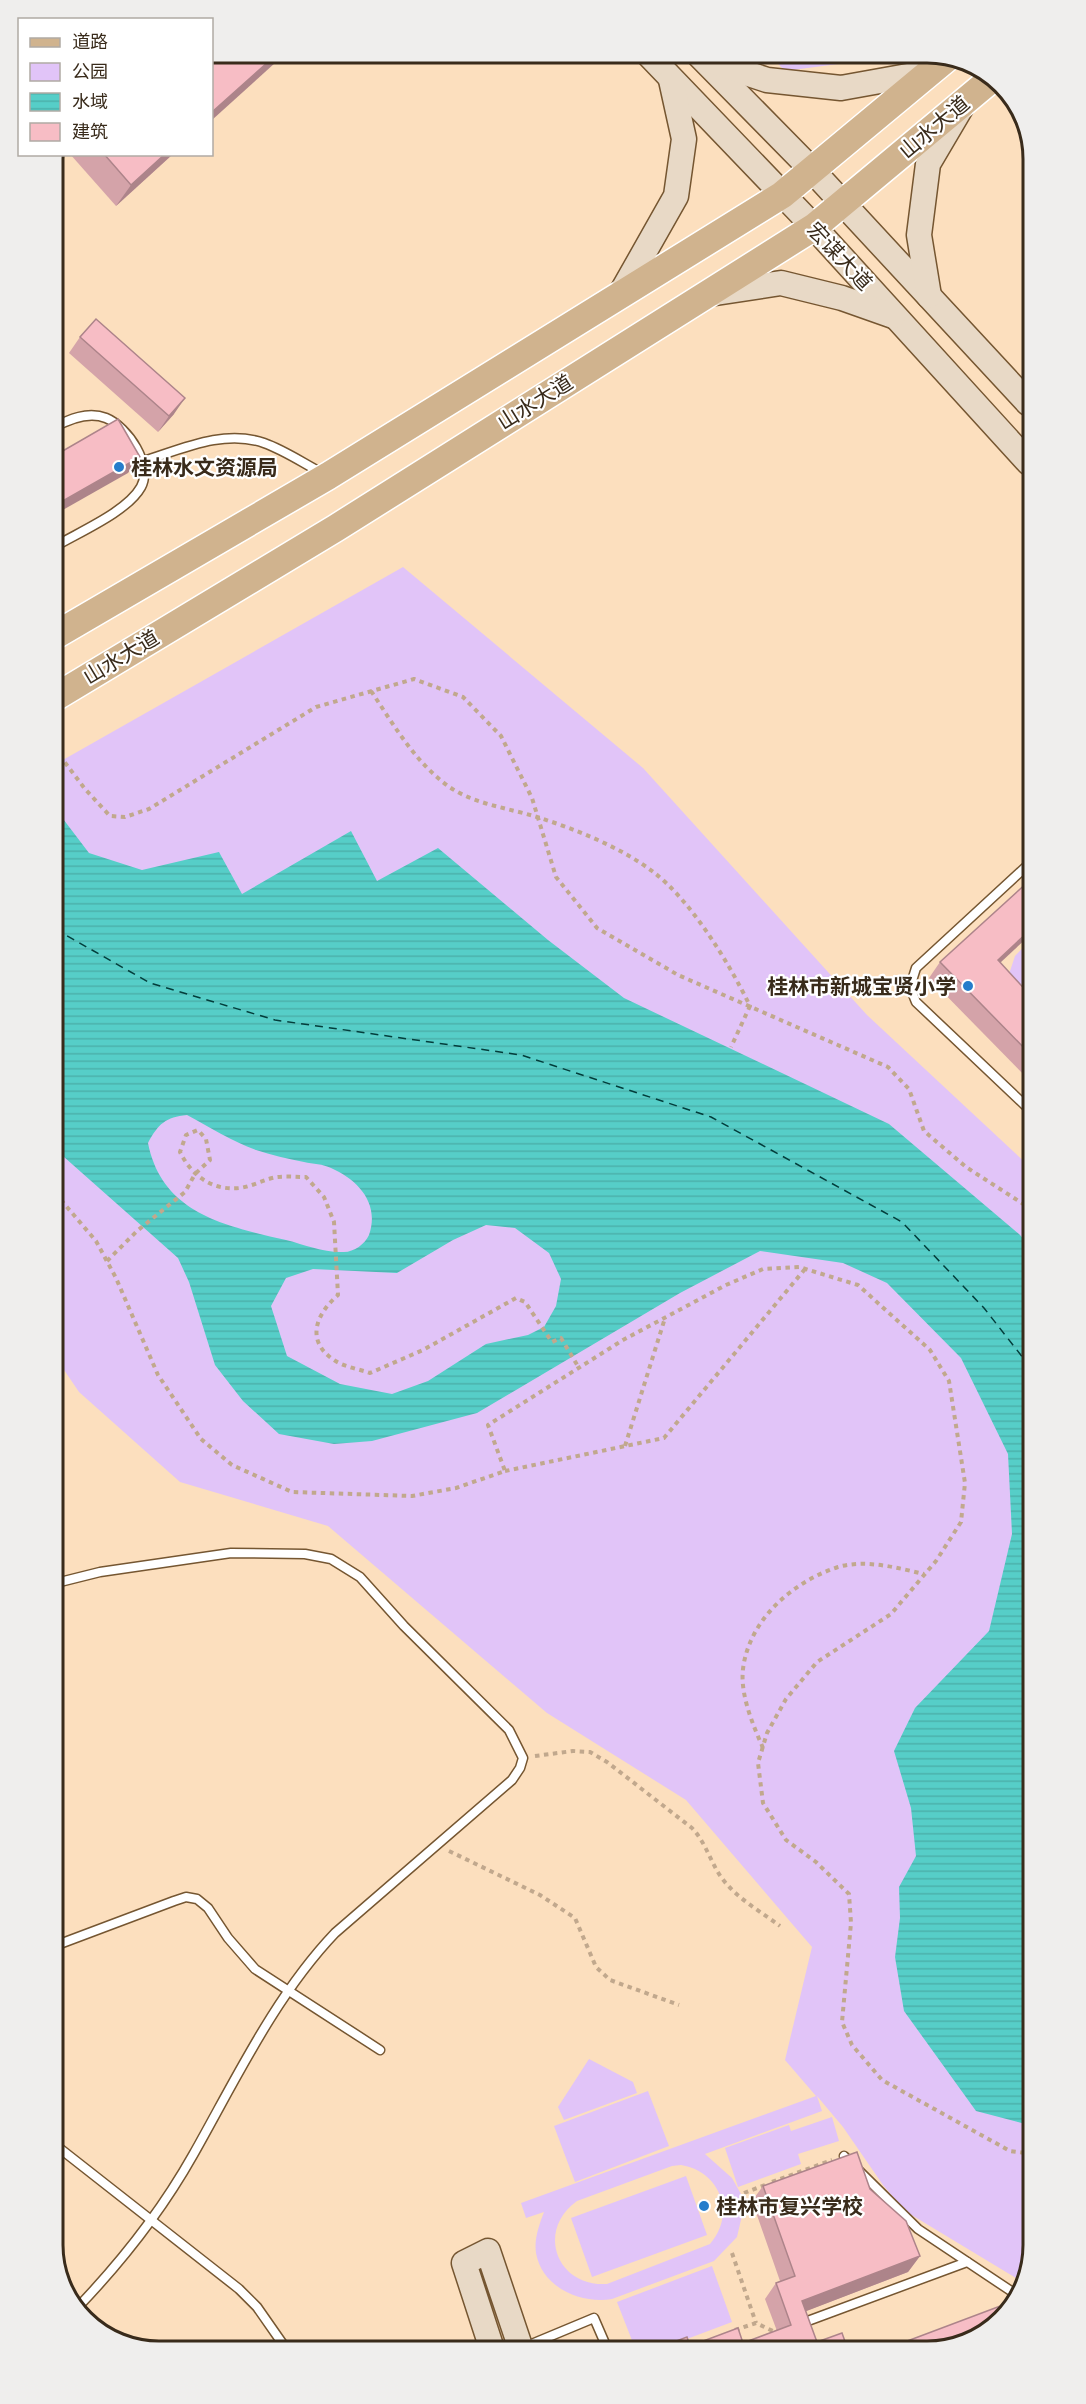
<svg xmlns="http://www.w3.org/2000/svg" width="1086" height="2404" viewBox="0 0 1086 2404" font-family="'Zilla Slab','Noto Sans SC',serif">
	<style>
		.park { fill: #e1c4f8; fill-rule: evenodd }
		.water { fill: url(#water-rules); fill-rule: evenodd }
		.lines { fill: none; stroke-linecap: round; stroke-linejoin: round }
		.ferry { stroke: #033d3b; stroke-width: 1.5; stroke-dasharray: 8 6; stroke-linecap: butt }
		.lane-casing { stroke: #755631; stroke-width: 11 }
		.secondary-casing { stroke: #755631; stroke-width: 27 }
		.primary-casing { stroke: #fff; stroke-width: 30 }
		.path { stroke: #c1a88d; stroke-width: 4; stroke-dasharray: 4.5 4.5; stroke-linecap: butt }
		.lane { stroke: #fff; stroke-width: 8 }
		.secondary { stroke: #e8d9c6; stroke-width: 24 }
		.primary { stroke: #d0b38e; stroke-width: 27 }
		.wall { fill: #d4a3a9 }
		.shaded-wall { fill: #ad848a }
		.building { fill: #f7bdc5; stroke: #ad848a; stroke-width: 1.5 }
		.poi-dot { fill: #267dcb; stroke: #fff; stroke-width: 2 }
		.labels { text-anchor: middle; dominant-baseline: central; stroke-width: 4.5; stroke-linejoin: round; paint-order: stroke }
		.street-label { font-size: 21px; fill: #392b1b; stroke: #fff }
		.poi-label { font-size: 21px; font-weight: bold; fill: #392b1b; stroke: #fff; text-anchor: start }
		.rim { fill: none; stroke: #392b1b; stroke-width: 3 }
	</style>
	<defs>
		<pattern id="water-rules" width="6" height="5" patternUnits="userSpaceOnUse" patternTransform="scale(1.5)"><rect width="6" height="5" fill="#56cec8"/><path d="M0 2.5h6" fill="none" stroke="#4cb1ab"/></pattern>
	</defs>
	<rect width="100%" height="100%" fill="#fcdfbe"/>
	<g class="park">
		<polygon points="768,53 863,53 853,62 785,71"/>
		<path d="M403,567L643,768L867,1015L1031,1168L1033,2245L1021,2281L905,2211L883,2185L843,2127L817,2096L822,2111L705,2154L732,2178L741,2194L743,2211L737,2237L714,2261L612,2299C581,2304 542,2288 536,2253C534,2239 539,2225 544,2212L526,2218L521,2203L816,2096L785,2060L812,1947L686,1800L547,1713L328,1526L180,1482L79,1392L56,1358L54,765ZM681,2165C719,2171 737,2213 710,2244L607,2284C556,2287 536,2230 577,2201L672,2166Z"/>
		<path d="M1030,940C1030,962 1020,978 1030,999L1009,974L1015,956Z"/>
		<polygon points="589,2059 633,2082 637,2093 564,2120 558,2107"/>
		<polygon points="648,2091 669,2146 575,2182 554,2126"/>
		<polygon points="832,2117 839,2141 798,2154 801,2164 738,2187 725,2148 789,2125 791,2131"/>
		<polygon points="686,2176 707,2235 592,2277 571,2218"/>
		<polygon points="712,2266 732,2322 663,2348 635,2348 617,2302"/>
	</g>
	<path class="water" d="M54,807L89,853L142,870L219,852L242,894L351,831L377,881L438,848L548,940L624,998L889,1124L1019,1234L1031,1247L1033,2126L976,2111L904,2011L895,1957L900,1918L899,1887L916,1856L911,1808L894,1751L915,1708L989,1631L1012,1534L1008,1454L961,1358L887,1283L843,1263L760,1251L680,1293L477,1413L372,1441L334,1444L279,1434L243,1401L215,1365L189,1282L178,1258L55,1149ZM187,1115C209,1127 232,1141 256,1150C271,1155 288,1159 304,1162C313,1164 323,1164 331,1168C358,1180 380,1203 369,1235C365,1244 354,1252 344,1252C324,1253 306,1245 286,1240C226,1226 162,1214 148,1143C158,1124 166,1117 187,1115ZM486,1225L515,1228L549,1253L561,1279L556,1306L544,1327L528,1335L486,1344L428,1381L392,1394L340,1384L287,1356L271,1306L286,1278L313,1269L397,1273L453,1240Z"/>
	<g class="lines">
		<polyline class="ferry" points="55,929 150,983 275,1020 521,1055 711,1117 902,1222 984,1308 1031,1368"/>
		<defs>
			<g id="lane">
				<path d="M53,428C69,419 88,411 106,418C128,427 153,465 141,487C127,512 79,532 54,547"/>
				<path d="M144,461C182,449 224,429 264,443C284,450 303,463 322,473"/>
				<polyline points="1030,863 916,968 910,987 916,1002 1030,1110"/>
				<path d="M56,1583L100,1572L231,1553L305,1554L331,1559L360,1577L404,1626L509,1730L523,1758L520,1768L512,1780L335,1933C275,1996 236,2079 193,2155C162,2210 122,2261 78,2307"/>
				<polyline points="57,1945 174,1901 186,1897 197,1899 208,1908 228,1938 255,1969 380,2050"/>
				<polyline points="58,2147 239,2289 257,2307 287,2350"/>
				<polyline points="844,2156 918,2229 1017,2295"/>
				<polyline points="805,2322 967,2262"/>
				<polyline points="522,2348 594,2318 607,2348"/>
			</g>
			<g id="secondary">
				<polyline points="647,53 814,227 1029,463"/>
				<polyline points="697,53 812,170 1028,403"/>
				<polyline points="707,60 767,80 841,88 930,72"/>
				<polyline points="709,294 781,283 842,298 893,316"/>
				<polyline points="620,295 676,196 684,139 671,80"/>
				<polyline points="929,296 919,235 928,164 961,108"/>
				<polyline points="492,2349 464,2263 488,2251 521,2349"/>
			</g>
			<g id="primary">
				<polyline points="54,636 328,476 782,195 947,58"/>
				<polyline points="54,698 336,528 814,227 994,77"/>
			</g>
		</defs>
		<use href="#lane" class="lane-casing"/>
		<use href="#secondary" class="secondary-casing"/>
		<use href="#primary" class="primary-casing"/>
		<g class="path">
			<path d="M371,691C394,725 414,761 448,786C473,804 508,808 537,817C575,829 620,847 652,871C691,900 729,963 750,1006L731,1047"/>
			<polyline points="54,748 85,789 110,816 125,817 149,809 316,707 414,679 463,697 501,736 532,798 556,877 597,928 678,975 888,1067 909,1089 924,1131 966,1167 1031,1209"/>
			<polyline points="55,1193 96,1241 116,1278 158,1375 201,1439 232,1465 292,1492 412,1496 456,1488 505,1471 488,1425 623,1340 726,1285 763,1269 799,1267 858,1285 930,1350 949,1381 965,1483 961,1522 936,1561 891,1614 817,1662 786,1699 767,1733 758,1763 763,1803 786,1840 816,1862 849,1894 851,1923 842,2022 852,2045 882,2080 1010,2151 1033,2154"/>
			<path d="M107,1261L137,1231L185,1192L195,1174L210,1160L206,1139L198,1130L186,1135L180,1152C192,1176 212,1191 240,1188C253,1186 265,1179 277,1177C286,1176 296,1177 306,1177L324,1197L334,1222L338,1295C316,1314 305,1341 334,1360C344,1367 359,1369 370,1373L423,1350L516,1298L525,1302L552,1342L561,1338L579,1368"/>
			<polyline points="625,1446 665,1318"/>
			<polyline points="505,1471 664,1438 805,1269"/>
			<path d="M763,1748C753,1725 740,1695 743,1669C749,1620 792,1582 838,1567C866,1559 898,1568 924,1574"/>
			<path d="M535,1756L573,1751L590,1752L607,1762L692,1828C706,1843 710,1861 721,1877C736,1898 760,1911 780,1926"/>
			<polyline points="449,1851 540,1895 575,1918 596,1967 610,1980 679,2005"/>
			<polyline points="772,2182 832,2160"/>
			<polyline points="744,2193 765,2185"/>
			<polyline points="732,2253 756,2323"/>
			<polyline points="735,2330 756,2323 775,2332 778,2331"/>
		</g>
		<use href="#lane" class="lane"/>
		<use href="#secondary" class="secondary"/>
		<use href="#primary" class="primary"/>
	</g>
	<g class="wall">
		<polygon points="70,154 173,154 116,206"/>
		<polygon points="80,337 174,414 158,432 69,353"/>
		<polygon points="940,962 1000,963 1030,995 1030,1075 1027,1078 929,978"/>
		<polygon points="763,2186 870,2189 920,2256 908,2272 806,2311 817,2342 847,2347 690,2346 743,2343 777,2331 765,2299 776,2283 780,2281 752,2201"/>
	</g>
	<g class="shaded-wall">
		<polygon points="278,53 286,53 212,120 212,112"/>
		<polygon points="165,154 173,154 116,206 131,185"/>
		<polygon points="185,398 174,414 158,432 169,416"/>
		<polygon points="140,457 128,473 54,515 54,506"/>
		<polygon points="1030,930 1030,935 986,976 998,960"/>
		<polygon points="920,2256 908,2272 791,2317 802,2301"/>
	</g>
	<g class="building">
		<polygon points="212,53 278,53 212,112"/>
		<polygon points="104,154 165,154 131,185"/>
		<polygon points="96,319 185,398 169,416 80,337"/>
		<polygon points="118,419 140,457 54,506 54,456"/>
		<polygon points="1030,880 1030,930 998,960 1030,995 1030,1054 940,962"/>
		<polygon points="857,2152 870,2189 906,2221 920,2256 802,2301 817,2342 842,2333 847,2347 658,2348 687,2337 690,2346 738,2328 743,2343 791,2325 776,2283 795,2276 763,2186"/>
		<polygon points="1003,2305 1006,2313 962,2346 894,2346"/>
	</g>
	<g class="poi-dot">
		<circle cx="119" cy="467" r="6"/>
		<circle cx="968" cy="986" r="6"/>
		<circle cx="704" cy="2206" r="6"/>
	</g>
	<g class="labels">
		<g class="street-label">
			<text transform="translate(934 127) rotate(-40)">山水大道</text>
			<text transform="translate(840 256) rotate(47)">宏谋大道</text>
			<text transform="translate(535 402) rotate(-32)">山水大道</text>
			<text transform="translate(121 657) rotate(-31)">山水大道</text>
		</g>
		<g class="poi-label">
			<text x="131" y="467">桂林水文资源局</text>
			<text x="956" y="986" text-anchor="end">桂林市新城宝贤小学</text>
			<text x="716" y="2206">桂林市复兴学校</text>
		</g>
	</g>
	<path d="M0 0H1086V2404H0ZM159 63H927A96 96 0 0 1 1023 159V2245A96 96 0 0 1 927 2341H159A96 96 0 0 1 63 2245V159A96 96 0 0 1 159 63Z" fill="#efeeed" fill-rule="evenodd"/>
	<path class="rim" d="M159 63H927A96 96 0 0 1 1023 159V2245A96 96 0 0 1 927 2341H159A96 96 0 0 1 63 2245V159A96 96 0 0 1 159 63Z"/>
	<rect x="18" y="18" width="195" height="138" fill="#ffffff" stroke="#b0aaa4" stroke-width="1.5"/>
	<rect x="30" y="38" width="30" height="9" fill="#d0b38e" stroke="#b0aaa4" stroke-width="1.5"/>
	<text x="72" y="48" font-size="18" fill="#392b1b">道路</text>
	<rect x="30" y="63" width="30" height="18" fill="#e1c4f8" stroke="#b0aaa4" stroke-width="1.5"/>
	<text x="72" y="78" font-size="18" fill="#392b1b">公园</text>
	<rect x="30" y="93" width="30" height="18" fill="url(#water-rules)" stroke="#b0aaa4" stroke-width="1.5"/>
	<text x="72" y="108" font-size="18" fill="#392b1b">水域</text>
	<rect x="30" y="123" width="30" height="18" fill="#f7bdc5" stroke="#b0aaa4" stroke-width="1.5"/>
	<text x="72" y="138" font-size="18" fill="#392b1b">建筑</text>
</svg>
